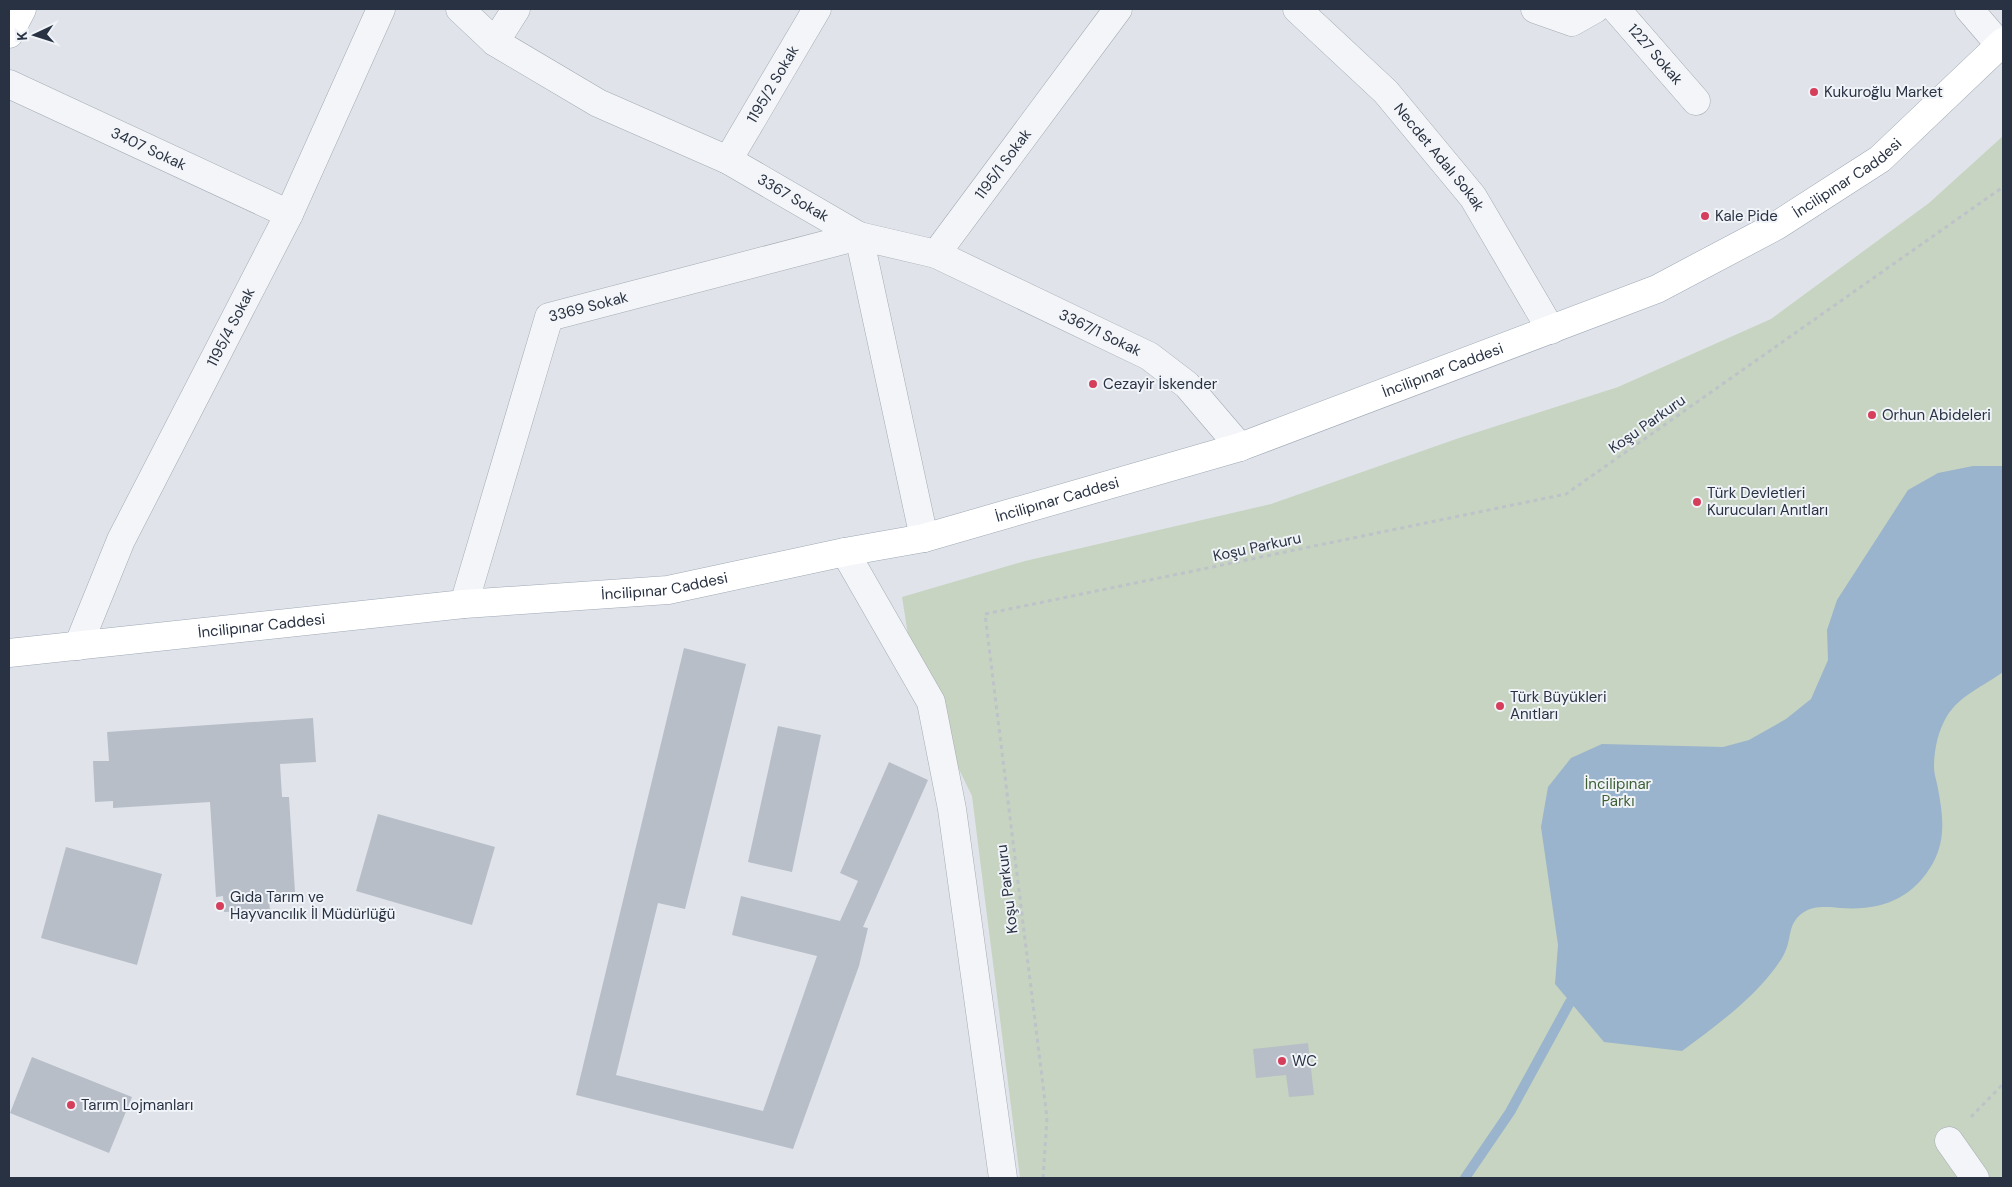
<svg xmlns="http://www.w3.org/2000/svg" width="2012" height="1187" viewBox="0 0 2012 1187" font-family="'DM Sans',sans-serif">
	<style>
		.green { fill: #c7d4c1 }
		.water { fill: #99b4cc }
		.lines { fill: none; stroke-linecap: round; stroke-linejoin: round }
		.stream { stroke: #99b4cc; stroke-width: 10 }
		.building { fill: #b7bec7 }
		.minor-casing { stroke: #a5abb4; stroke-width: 29 }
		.major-casing { stroke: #9fa9b6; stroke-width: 29 }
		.path { stroke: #bec2c9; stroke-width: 3; stroke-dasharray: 4 4; stroke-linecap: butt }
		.minor { stroke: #f3f5f8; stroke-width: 28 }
		.major { stroke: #fff; stroke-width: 28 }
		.poi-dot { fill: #d53f5c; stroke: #f0f3f7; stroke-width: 2 }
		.labels { text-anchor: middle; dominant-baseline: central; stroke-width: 4; stroke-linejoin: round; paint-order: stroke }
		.street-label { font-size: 15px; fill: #283242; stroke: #f0f3f7 }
		.poi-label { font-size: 15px; fill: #283242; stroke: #f0f3f7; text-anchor: start }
		.park-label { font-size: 15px; fill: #3e5f34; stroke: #f0f3f7 }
	</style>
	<rect width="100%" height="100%" fill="#e0e4ea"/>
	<polygon class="green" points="2003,136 2003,1178 1020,1178 972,796 915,679 902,597 1025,561 1271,504 1459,438 1618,387 1771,319 1929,203"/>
	<path class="water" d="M1973,466H2003V672C1984,686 1960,695 1947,716C1938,731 1934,750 1934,767C1934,774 1937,782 1938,789C1943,815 1946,839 1933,863C1913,899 1880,911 1841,908C1830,907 1814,905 1804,912C1787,923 1792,938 1785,952C1780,963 1769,976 1761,985C1738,1010 1709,1031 1682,1051L1604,1042L1555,984L1558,945L1541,827L1548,787L1571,758L1602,744L1723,747L1749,740L1786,719L1811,699L1828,660L1827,630L1837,600L1908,490L1938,473Z"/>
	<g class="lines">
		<polyline class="stream" points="1465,1178 1510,1112 1570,1002"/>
	</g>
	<g class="building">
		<polygon points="684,648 746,664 685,909 658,903 616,1075 763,1111 817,956 732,935 741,896 840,921 858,881 840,873 889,762 928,780 863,927 868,928 859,966 793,1149 576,1095"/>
		<polygon points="313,718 316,762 280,764 282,797 289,797 295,892 268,894 270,910 224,912 223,896 216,897 210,802 113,808 113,801 95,802 93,761 109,761 107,732"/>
		<polygon points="778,726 821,735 792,872 748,862"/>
		<polygon points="378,814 495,847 472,925 356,891"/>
		<polygon points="66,847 162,874 137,965 41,938"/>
		<polygon points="1308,1043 1314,1095 1289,1097 1286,1075 1256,1078 1253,1049"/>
		<polygon points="32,1057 132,1097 109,1153 10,1113"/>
	</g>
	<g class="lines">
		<defs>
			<g id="minor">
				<path id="s1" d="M460,9L495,42L598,103L728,160L859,236L924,538"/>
				<path id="s2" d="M1297,9L1386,92L1473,197L1551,330"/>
				<polyline points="1535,9 1572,22 1595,9"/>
				<path id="s3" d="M1616,9L1696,101"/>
				<polyline points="1969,9 1999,44"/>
				<polyline points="495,42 516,9"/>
				<path id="s4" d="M9,84L289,214"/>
				<path id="s5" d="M728,160L817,9"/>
				<path id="s6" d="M936,254L1149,356L1187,385L1240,447"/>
				<polyline points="845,552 931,702 952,809 1003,1178"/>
				<path id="s7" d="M464,604L549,317L859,236L936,254L1118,9"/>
				<path id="s8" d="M78,646L121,540L289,214L381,9"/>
				<polyline points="1949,1141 1975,1178"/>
			</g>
			<g id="major">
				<polyline points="9,34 22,9"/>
				<path id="s9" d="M9,653L464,604L668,590L845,552L924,538L1240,447L1657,289L1776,226L1880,159L2003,42"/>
			</g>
		</defs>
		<use href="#minor" class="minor-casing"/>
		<use href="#major" class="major-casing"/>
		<g class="path">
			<polyline points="1971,1117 2003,1084"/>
			<polyline points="1043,1178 1047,1118 985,614 1566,494 2003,187"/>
		</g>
		<use href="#minor" class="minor"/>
		<use href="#major" class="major"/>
	</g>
	<g class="poi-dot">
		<circle cx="1814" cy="92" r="5"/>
		<circle cx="1705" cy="216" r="5"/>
		<circle cx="1093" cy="384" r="5"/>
		<circle cx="1872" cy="415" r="5"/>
		<circle cx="1697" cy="502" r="5"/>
		<circle cx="1500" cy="706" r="5"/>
		<circle cx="220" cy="906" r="5"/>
		<circle cx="1282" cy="1061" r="5"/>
		<circle cx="71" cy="1105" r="5"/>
	</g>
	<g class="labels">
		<g class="street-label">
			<text stroke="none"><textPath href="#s3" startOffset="60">1227 Sokak</textPath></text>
			<text stroke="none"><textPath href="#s5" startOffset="88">1195/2 Sokak</textPath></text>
			<text stroke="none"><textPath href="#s4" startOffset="154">3407 Sokak</textPath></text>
			<text stroke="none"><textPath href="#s2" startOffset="206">Necdet Adalı Sokak</textPath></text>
			<text stroke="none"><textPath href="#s7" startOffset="811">1195/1 Sokak</textPath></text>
			<text stroke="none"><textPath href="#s9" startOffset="1919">İncilipınar Caddesi</textPath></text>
			<text stroke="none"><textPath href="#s1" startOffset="385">3367 Sokak</textPath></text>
			<text stroke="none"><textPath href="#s7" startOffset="340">3369 Sokak</textPath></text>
			<text stroke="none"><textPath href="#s8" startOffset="354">1195/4 Sokak</textPath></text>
			<text stroke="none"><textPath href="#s6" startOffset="182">3367/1 Sokak</textPath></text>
			<text stroke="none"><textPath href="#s9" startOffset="1469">İncilipınar Caddesi</textPath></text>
			<text transform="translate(1647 424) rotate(-35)">Koşu Parkuru</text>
			<text stroke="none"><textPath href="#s9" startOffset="1062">İncilipınar Caddesi</textPath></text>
			<text transform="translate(1257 547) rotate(-12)">Koşu Parkuru</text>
			<text stroke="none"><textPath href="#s9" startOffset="659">İncilipınar Caddesi</textPath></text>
			<text stroke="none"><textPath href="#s9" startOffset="254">İncilipınar Caddesi</textPath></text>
			<text transform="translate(1007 889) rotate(-97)">Koşu Parkuru</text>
		</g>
		<g class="poi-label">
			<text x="1824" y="92">Kukuroğlu Market</text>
			<text x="1715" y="216">Kale Pide</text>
			<text x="1103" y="384">Cezayir İskender</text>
			<text x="1882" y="415">Orhun Abideleri</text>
			<text x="1707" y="493">Türk Devletleri<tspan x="1707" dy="17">Kurucuları Anıtları</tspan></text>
			<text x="1510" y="697">Türk Büyükleri<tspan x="1510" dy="17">Anıtları</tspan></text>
			<text x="230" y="897">Gıda Tarım ve<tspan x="230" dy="17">Hayvancılık İl Müdürlüğü</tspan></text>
			<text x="1292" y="1061">WC</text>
			<text x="81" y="1105">Tarım Lojmanları</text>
		</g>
		<g class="park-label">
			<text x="1618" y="784">İncilipınar<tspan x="1618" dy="17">Parkı</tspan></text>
		</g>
	</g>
	<rect width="2012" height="1187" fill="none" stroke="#283242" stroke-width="20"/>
	<g transform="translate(35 35) rotate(266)" stroke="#f0f3f7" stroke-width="4" paint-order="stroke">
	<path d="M0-4L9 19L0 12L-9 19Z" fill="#283242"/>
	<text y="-8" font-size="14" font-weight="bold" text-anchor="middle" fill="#283242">K</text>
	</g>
</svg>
